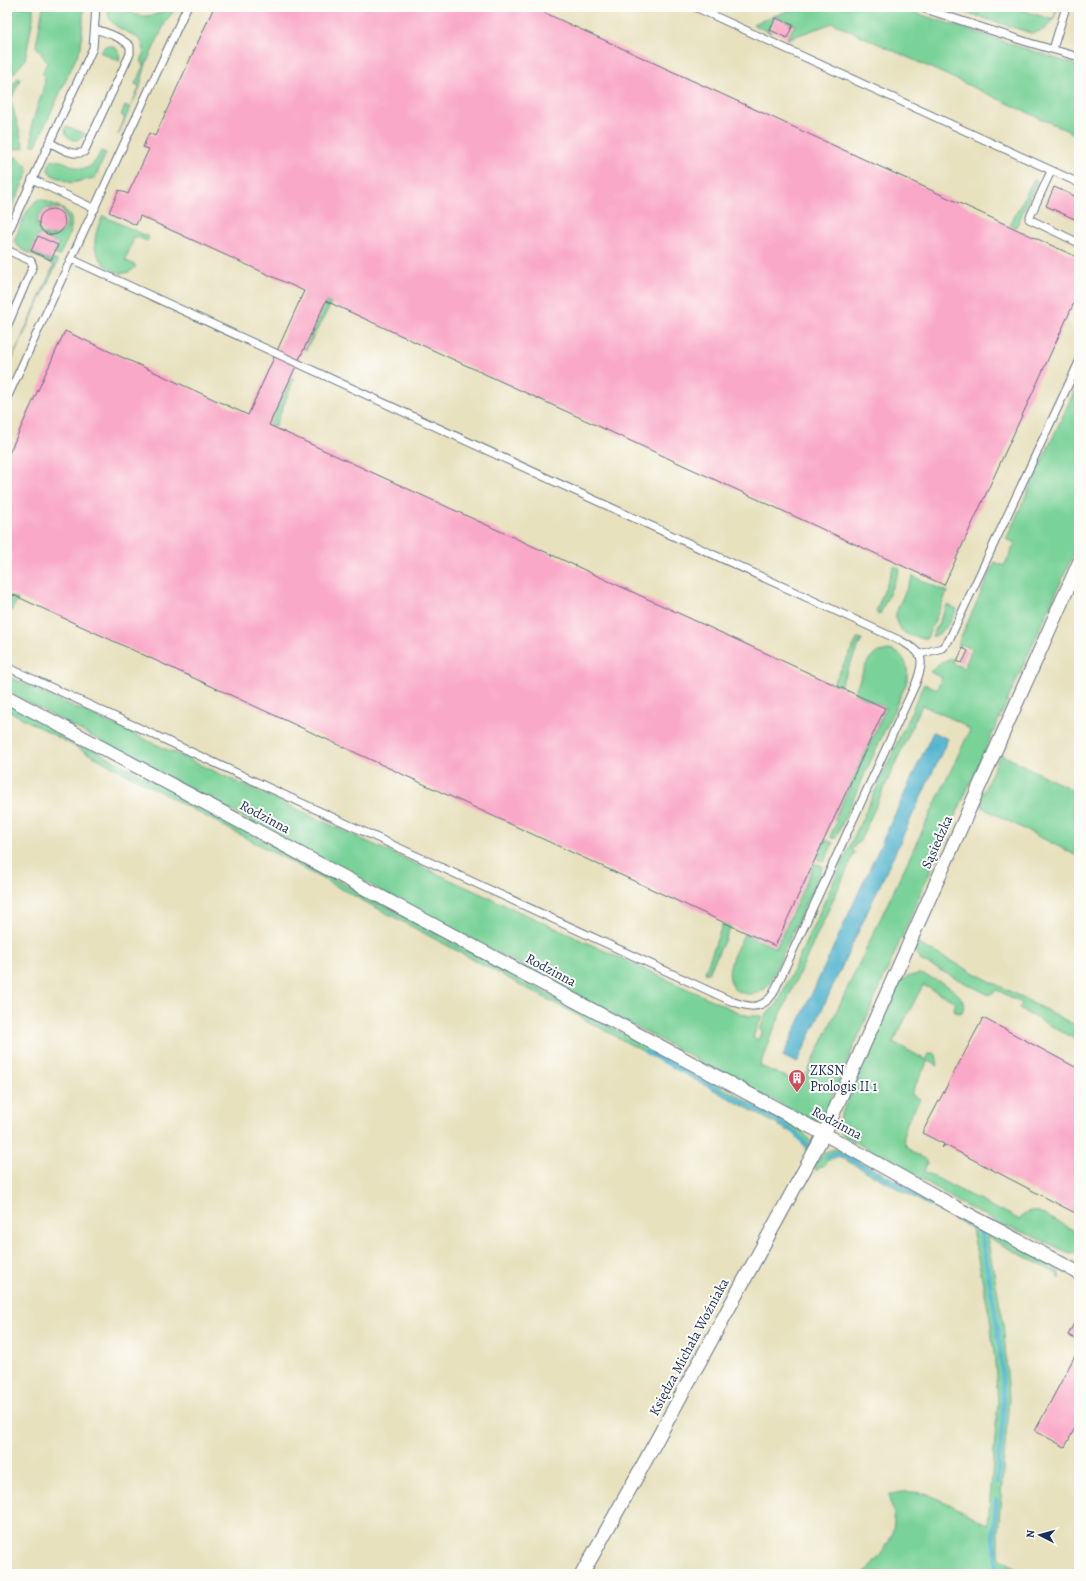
<svg xmlns="http://www.w3.org/2000/svg" width="1086" height="1581" viewBox="0 0 1086 1581" font-family="Alegreya,serif">
	<style>
		.green { fill: #79d298; stroke: #4a807b; fill-rule: evenodd }
		.water { fill: #50b3ce; stroke: #367196 }
		.lines { fill: none; stroke-linecap: round; stroke-linejoin: round }
		.stream { stroke: #50b3ce; stroke-width: 4.5 }
		.building { fill: #f9a8c7 }
		.lane-casing { stroke: #626d80; stroke-width: 9 }
		.street-casing { stroke: #626d80; stroke-width: 15 }
		.lane { stroke: #fff; stroke-width: 7 }
		.street { stroke: #fff; stroke-width: 13 }
		.labels { text-anchor: middle; dominant-baseline: central; stroke-width: 4; stroke-linejoin: round; paint-order: stroke }
		.street-label { font-size: 14px; fill: #1b2f5e; stroke: #fdfcf7 }
		.poi-label { font-size: 14px; fill: #1b2f5e; stroke: #fdfcf7; text-anchor: start }
	</style>
	<rect width="100%" height="100%" fill="#fdfcf7"/>
	<filter id="ink" filterUnits="userSpaceOnUse"><feTurbulence type="fractalNoise" baseFrequency=".025" numOctaves="2"/><feDisplacementMap in="SourceGraphic" scale="8" xChannelSelector="R" yChannelSelector="G"/><feConvolveMatrix kernelMatrix="1 2 1 2 8 2 1 2 1" color-interpolation-filters="sRGB"/></filter>
	<filter id="wash" filterUnits="userSpaceOnUse"><feTurbulence type="fractalNoise" baseFrequency=".012" numOctaves="4" result="noise"/><feDisplacementMap in="SourceGraphic" scale="16" xChannelSelector="R" yChannelSelector="G"/><feGaussianBlur stdDeviation="0.9" result="paint"/><feColorMatrix in="noise" values="0 0 0 0 0 0 0 0 0 0 0 0 0 0 0 0 0 1.4 0 .05"/><feComposite in="paint" operator="in"/></filter>
	<g filter="url(#wash)">
		<rect width="100%" height="100%" fill="#e7e1be"/>
		<g class="green">
			<polygon points="14,7 33,7 33,18 25,60 7,81 7,18"/>
			<polygon points="43,7 84,7 81,47 36,145 32,145 32,124 45,82 43,73 47,62 36,46"/>
			<path d="M108,7C112,7 117,6 121,7C131,11 134,17 147,16C159,16 167,7 177,7L166,21L146,64L140,86L118,135L125,118L121,115L125,106L130,108L140,87L135,84L144,64L141,62C156,25 105,40 108,7Z"/>
			<polygon points="789,7 898,7 1079,66 1079,136 833,23 787,39 795,25 775,16 768,30 771,32 771,33 754,25 753,24 790,10"/>
			<path d="M948,7H1013L1053,20L1057,7H1058C1054,21 1047,32 1031,33Z"/>
			<path d="M105,46C113,45 116,47 120,54L119,61L100,52Z"/>
			<polygon points="19,77 20,79 11,101 24,148 7,150 7,91"/>
			<path d="M66,126L85,134C79,146 61,138 66,126Z"/>
			<path d="M101,151L106,153L95,178L71,183L52,175L49,172L48,169L51,161C71,156 84,187 101,151Z"/>
			<polygon points="16,157 27,166 26,168 29,170 7,218 7,158"/>
			<polygon points="1035,180 1037,181 1016,227 1010,225 1033,181"/>
			<path d="M41,199L60,207L59,209L47,208L39,215C28,244 76,241 65,216C64,213 61,210 60,208C83,216 65,244 59,256L54,254L59,244L39,234L31,251L51,261L52,259L58,261L7,370L54,265L21,249L14,241C19,230 28,201 41,199Z"/>
			<path d="M103,216L149,237L147,241L135,236L125,260L136,266C123,284 98,264 95,247C94,236 98,226 103,216Z"/>
			<polygon points="326,302 331,304 306,350 304,349"/>
			<polygon points="292,377 294,379 275,427 269,424"/>
			<path d="M1079,381V542L934,863L825,1113L819,1120H810L7,691V676L742,1014L750,1016H762L753,1037L758,1040L762,1031L760,1030L766,1014L773,1008L778,1003L924,684L937,689L942,678L930,672L938,664L951,658L954,660L952,663L964,668L972,649L961,644L959,647L957,646L995,562L1004,566L1015,543L1006,539ZM922,705L959,722L970,730L802,1084L760,1066L769,1040L855,852L852,850L857,843H859Z"/>
			<polygon points="894,566 900,569 880,614 878,615 876,611"/>
			<path d="M913,576L947,592L927,638C912,639 894,632 896,614C898,605 909,585 913,576Z"/>
			<polygon points="10,596 18,599 7,618 7,603"/>
			<path d="M947,605L957,609C951,622 945,632 932,637Z"/>
			<polygon points="858,638 862,639 840,686 833,684"/>
			<path d="M889,650C906,653 910,669 906,684L835,839L830,837L837,821L834,820L886,708L854,693C859,683 865,662 873,655C878,652 883,651 889,650Z"/>
			<path d="M7,703L796,1127C804,1133 815,1140 807,1151L796,1135L562,1007L7,710Z"/>
			<polygon points="1000,754 1079,793 1079,857 983,808 980,800"/>
			<polygon points="826,840 833,843 824,862 817,859"/>
			<path d="M815,863L823,866L768,986C758,996 747,996 735,990C721,971 736,952 744,934L776,948Z"/>
			<polygon points="723,923 731,927 709,972 706,974 705,972"/>
			<polygon points="916,943 1079,1027 1079,1041 1019,1009 1022,1003 997,990 989,995 920,960 915,951"/>
			<path d="M920,974C934,978 972,994 962,1012L959,1013L955,1012L954,1008L956,1002L923,985L893,1042L926,1060L929,1054L934,1053L936,1055L938,1066L928,1061L911,1094L920,1099C913,1112 895,1136 909,1149C914,1154 921,1156 926,1160L927,1164L924,1171L927,1173L1000,1211L1001,1210L1020,1220C1024,1212 1029,1210 1037,1211L1079,1233V1253L1071,1254L1028,1234L1006,1227L958,1202L930,1184L844,1136C839,1131 838,1127 839,1120L896,986C903,978 909,975 920,974Z"/>
			<path d="M836,1149L843,1152L1044,1261C1052,1266 1061,1269 1060,1279L1059,1278L1058,1274L987,1237L1003,1321L1009,1398L998,1532V1549L1000,1558L1026,1574H863C879,1559 895,1540 894,1517C894,1509 888,1502 889,1495C926,1482 956,1511 988,1524L998,1403L995,1364L990,1318L972,1229L838,1156L829,1160L816,1171L815,1165C821,1156 825,1150 836,1149Z"/>
		</g>
		<polygon class="water" points="933,732 948,739 797,1063 783,1056"/>
		<g class="lines">
			<g class="stream">
				<polyline points="646,1052 773,1118 797,1134 806,1145"/>
				<polyline points="827,1157 836,1153 850,1159 980,1230"/>
				<path d="M981,1233C990,1286 1003,1343 1003,1396C1004,1425 999,1454 997,1482"/>
				<polyline points="996,1500 993,1540 998,1574"/>
			</g>
		</g>
		<g id="blocks">
			<g class="building">
				<polygon points="214,7 532,7 1079,258 1079,292 944,585 326,301 269,425 885,708 775,946 7,592 7,458 65,331 248,415 304,291 140,216 136,225 109,212 119,190 128,194 149,149 143,147 149,133 155,136"/>
				<polygon points="776,18 793,25 787,38 770,30"/>
				<polygon points="1054,187 1079,198 1079,221 1046,206"/>
				<circle cx="52" cy="222" r="13"/>
				<polygon points="38,236 58,245 51,260 31,251"/>
				<polygon points="963,648 968,651 962,663 957,661"/>
				<polygon points="983,1018 1004,1029 1006,1029 1006,1030 1079,1069 1079,1215 945,1145 942,1148 944,1144 922,1133"/>
				<polygon points="1079,1314 1079,1341 1068,1335"/>
				<polygon points="1079,1348 1079,1420 1065,1447 1035,1431"/>
			</g>
		</g>
	</g>
	<g filter="url(#ink)">
		<use href="#blocks" fill-opacity="0" stroke="#626d80" stroke-width="1"/>
		<g class="lines">
			<defs>
				<g id="lane">
					<polyline points="695,7 1079,183"/>
					<polyline points="919,7 1030,43 1079,57"/>
					<polyline points="1053,49 1066,7"/>
					<path d="M49,142C59,147 73,157 84,152L130,54V46C121,37 107,33 95,29"/>
					<polyline points="1051,171 1029,219 1079,243"/>
					<polyline points="32,179 95,209"/>
					<polyline points="7,235 93,48 96,7"/>
					<polyline points="7,250 31,261 33,266 7,327"/>
					<polyline points="7,398 187,7"/>
					<polyline points="920,654 942,648 949,640 1079,362"/>
					<path d="M7,667L731,1001C748,1007 761,1011 773,994L916,683C925,658 924,653 899,640L71,259"/>
				</g>
				<g id="street">
					<polyline points="7,697 839,1142 962,1211 1079,1273"/>
					<polyline points="582,1574 637,1476 824,1134 1079,563"/>
				</g>
			</defs>
			<use href="#lane" class="lane-casing"/>
			<use href="#street" class="street-casing"/>
			<use href="#lane" class="lane"/>
			<use href="#street" class="street"/>
		</g>
	</g>
	<defs>
		<symbol id="building-pin" viewBox="-11 -11 22 30"><path d="M0 17L-7.5 6A9.5 9.5 0 1 1 7.5 6Z" fill="#d1495b" stroke="#fdfcf7"/><path d="M-4-6H4V6H1V3H-1V6H-4ZM-2.5-4.3h1.7v1.8h-1.7ZM.8-4.3h1.7v1.8H.8ZM-2.5-1h1.7V.8h-1.7ZM.8-1h1.7V.8H.8Z" fill="#fff"/></symbol>
	</defs>
	<g fill-rule="evenodd">
		<use href="#building-pin" x="787" y="1068" width="20" height="27"/>
	</g>
	<g class="labels">
		<g class="street-label">
			<text transform="translate(265 817) rotate(28)">Rodzinna</text>
			<text transform="translate(937 842) rotate(-66)">Sąsiedzka</text>
			<text transform="translate(551 970) rotate(28)">Rodzinna</text>
			<text transform="translate(837 1123) rotate(28)">Rodzinna</text>
			<text transform="translate(689 1347) rotate(-62)">Księdza Michała Woźniaka</text>
		</g>
		<g class="poi-label">
			<text x="810" y="1070">ZKSN<tspan x="810" dy="16">Prologis II 1</tspan></text>
		</g>
	</g>
	<rect width="1086" height="1581" fill="none" stroke="#fdfcf7" stroke-width="24"/>
	<g transform="translate(1040 1535) rotate(276)" stroke="#fdfcf7" stroke-width="3" paint-order="stroke">
	<path d="M0-3L7 15L0 10L-7 15Z" fill="#1b2f5e"/>
	<text y="-6" font-size="11" font-weight="bold" text-anchor="middle" fill="#1b2f5e">N</text>
	</g>
</svg>
